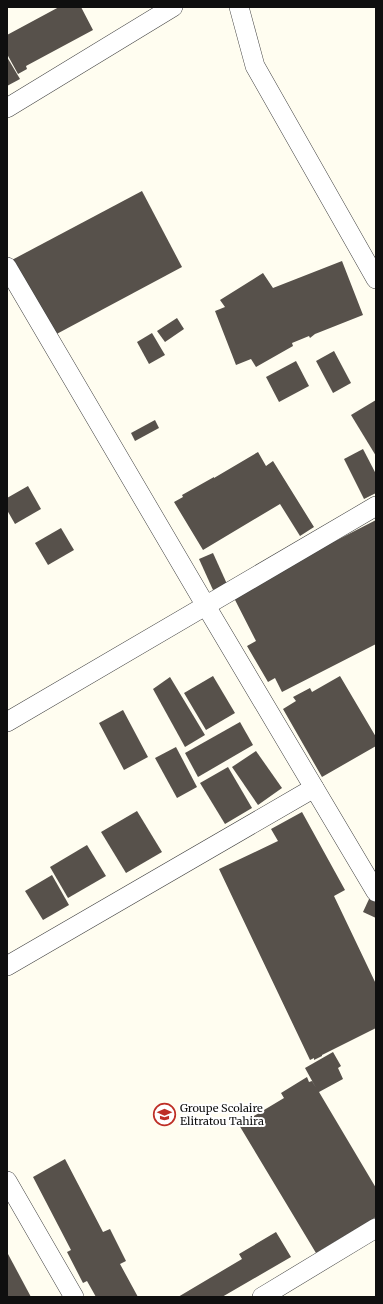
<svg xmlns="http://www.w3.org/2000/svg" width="383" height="1304" viewBox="0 0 383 1304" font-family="Merriweather,serif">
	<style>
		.building { fill: #57514b }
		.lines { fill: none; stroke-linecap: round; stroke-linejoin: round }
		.minor-casing { stroke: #424242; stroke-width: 20 }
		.minor { stroke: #fff; stroke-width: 19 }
		.labels { text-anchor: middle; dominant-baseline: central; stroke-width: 4; stroke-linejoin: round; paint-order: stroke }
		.poi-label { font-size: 11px; fill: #0f0f0f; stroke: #fff; text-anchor: start }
	</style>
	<rect width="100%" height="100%" fill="#fffdf0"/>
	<g class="building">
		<polygon points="59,7 81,7 93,30 26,66 27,69 18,74 7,54 7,35"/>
		<polygon points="7,57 20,79 7,86"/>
		<polygon points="142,191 182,267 51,337 10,261"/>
		<polygon points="342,261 363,315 315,334 310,338 309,336 292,343 293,346 256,367 251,359 236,365 215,311 225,307 220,300 263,273 273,288"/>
		<polygon points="177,318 184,329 165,342 157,331"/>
		<polygon points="152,333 165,355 149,364 137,342"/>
		<polygon points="334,351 351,383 333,393 316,361"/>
		<polygon points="296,361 309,386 279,402 266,377"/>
		<polygon points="376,400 376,456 351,415"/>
		<polygon points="155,420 159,428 135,441 131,433"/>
		<polygon points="363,449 376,474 376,493 364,499 344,459"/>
		<polygon points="258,452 266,466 273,461 314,527 300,536 280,504 203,550 174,502 183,497 182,495 214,477 214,478"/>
		<polygon points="28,486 41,509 15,524 7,510 7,498"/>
		<polygon points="376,520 376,644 282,692 275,678 268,682 247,646 256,641 232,594"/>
		<polygon points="61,528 74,550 48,565 35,543"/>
		<polygon points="213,553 227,584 213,590 199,559"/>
		<polygon points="213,676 235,713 206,730 184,693"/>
		<polygon points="340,676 376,737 376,746 322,777 283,709 296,701 293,697 310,688 312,692"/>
		<polygon points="170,677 205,735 185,747 153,689"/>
		<polygon points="123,710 148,757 124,770 99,723"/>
		<polygon points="240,722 253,745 198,777 185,753"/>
		<polygon points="176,747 197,787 177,798 155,758"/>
		<polygon points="256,751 282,788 258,805 232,767"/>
		<polygon points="228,767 252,808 225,824 200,783"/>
		<polygon points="137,811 162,852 126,873 101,832"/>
		<polygon points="302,812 345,890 334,896 376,984 376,1028 322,1055 322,1056 314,1060 314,1058 310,1060 219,869 278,841 271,829"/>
		<polygon points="87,845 106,876 68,898 50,867"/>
		<polygon points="52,875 69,905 43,920 25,891"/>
		<polygon points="376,884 376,918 363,912"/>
		<polygon points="333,1052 341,1066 338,1068 343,1079 319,1092 376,1188 376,1217 316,1253 239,1125 284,1098 281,1093 307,1077 309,1082 312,1081 316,1088 305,1068"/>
		<polygon points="65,1159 103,1232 110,1229 126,1261 120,1264 138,1297 96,1297 87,1281 83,1283 67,1252 71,1250 33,1177"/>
		<polygon points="276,1232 291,1257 222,1297 178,1297 242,1259 239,1254"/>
		<polygon points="8,1254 31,1297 7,1297 7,1255"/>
	</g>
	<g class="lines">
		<defs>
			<g id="minor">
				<polyline points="239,7 255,66 376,279"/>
				<polyline points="7,108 173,7"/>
				<polyline points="7,267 206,606 376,892"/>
				<polyline points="7,722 376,506"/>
				<polyline points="7,966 314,788"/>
				<polyline points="7,1181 74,1297"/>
				<polyline points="262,1297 376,1228"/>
			</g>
		</defs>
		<use href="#minor" class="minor-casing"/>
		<use href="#minor" class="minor"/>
	</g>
	<defs>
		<symbol id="school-ring" viewBox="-11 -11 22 22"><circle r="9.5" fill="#fff" stroke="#be2f27" stroke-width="1.5"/><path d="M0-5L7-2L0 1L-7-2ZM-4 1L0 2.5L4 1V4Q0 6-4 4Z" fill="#be2f27"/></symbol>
	</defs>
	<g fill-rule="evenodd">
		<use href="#school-ring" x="152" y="1102" width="25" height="25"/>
	</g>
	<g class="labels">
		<g class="poi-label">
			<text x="180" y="1108">Groupe Scolaire<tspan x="180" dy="13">Elitratou Tahira</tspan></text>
		</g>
	</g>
	<rect width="383" height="1304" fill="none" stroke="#0f0f0f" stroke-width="16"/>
</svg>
